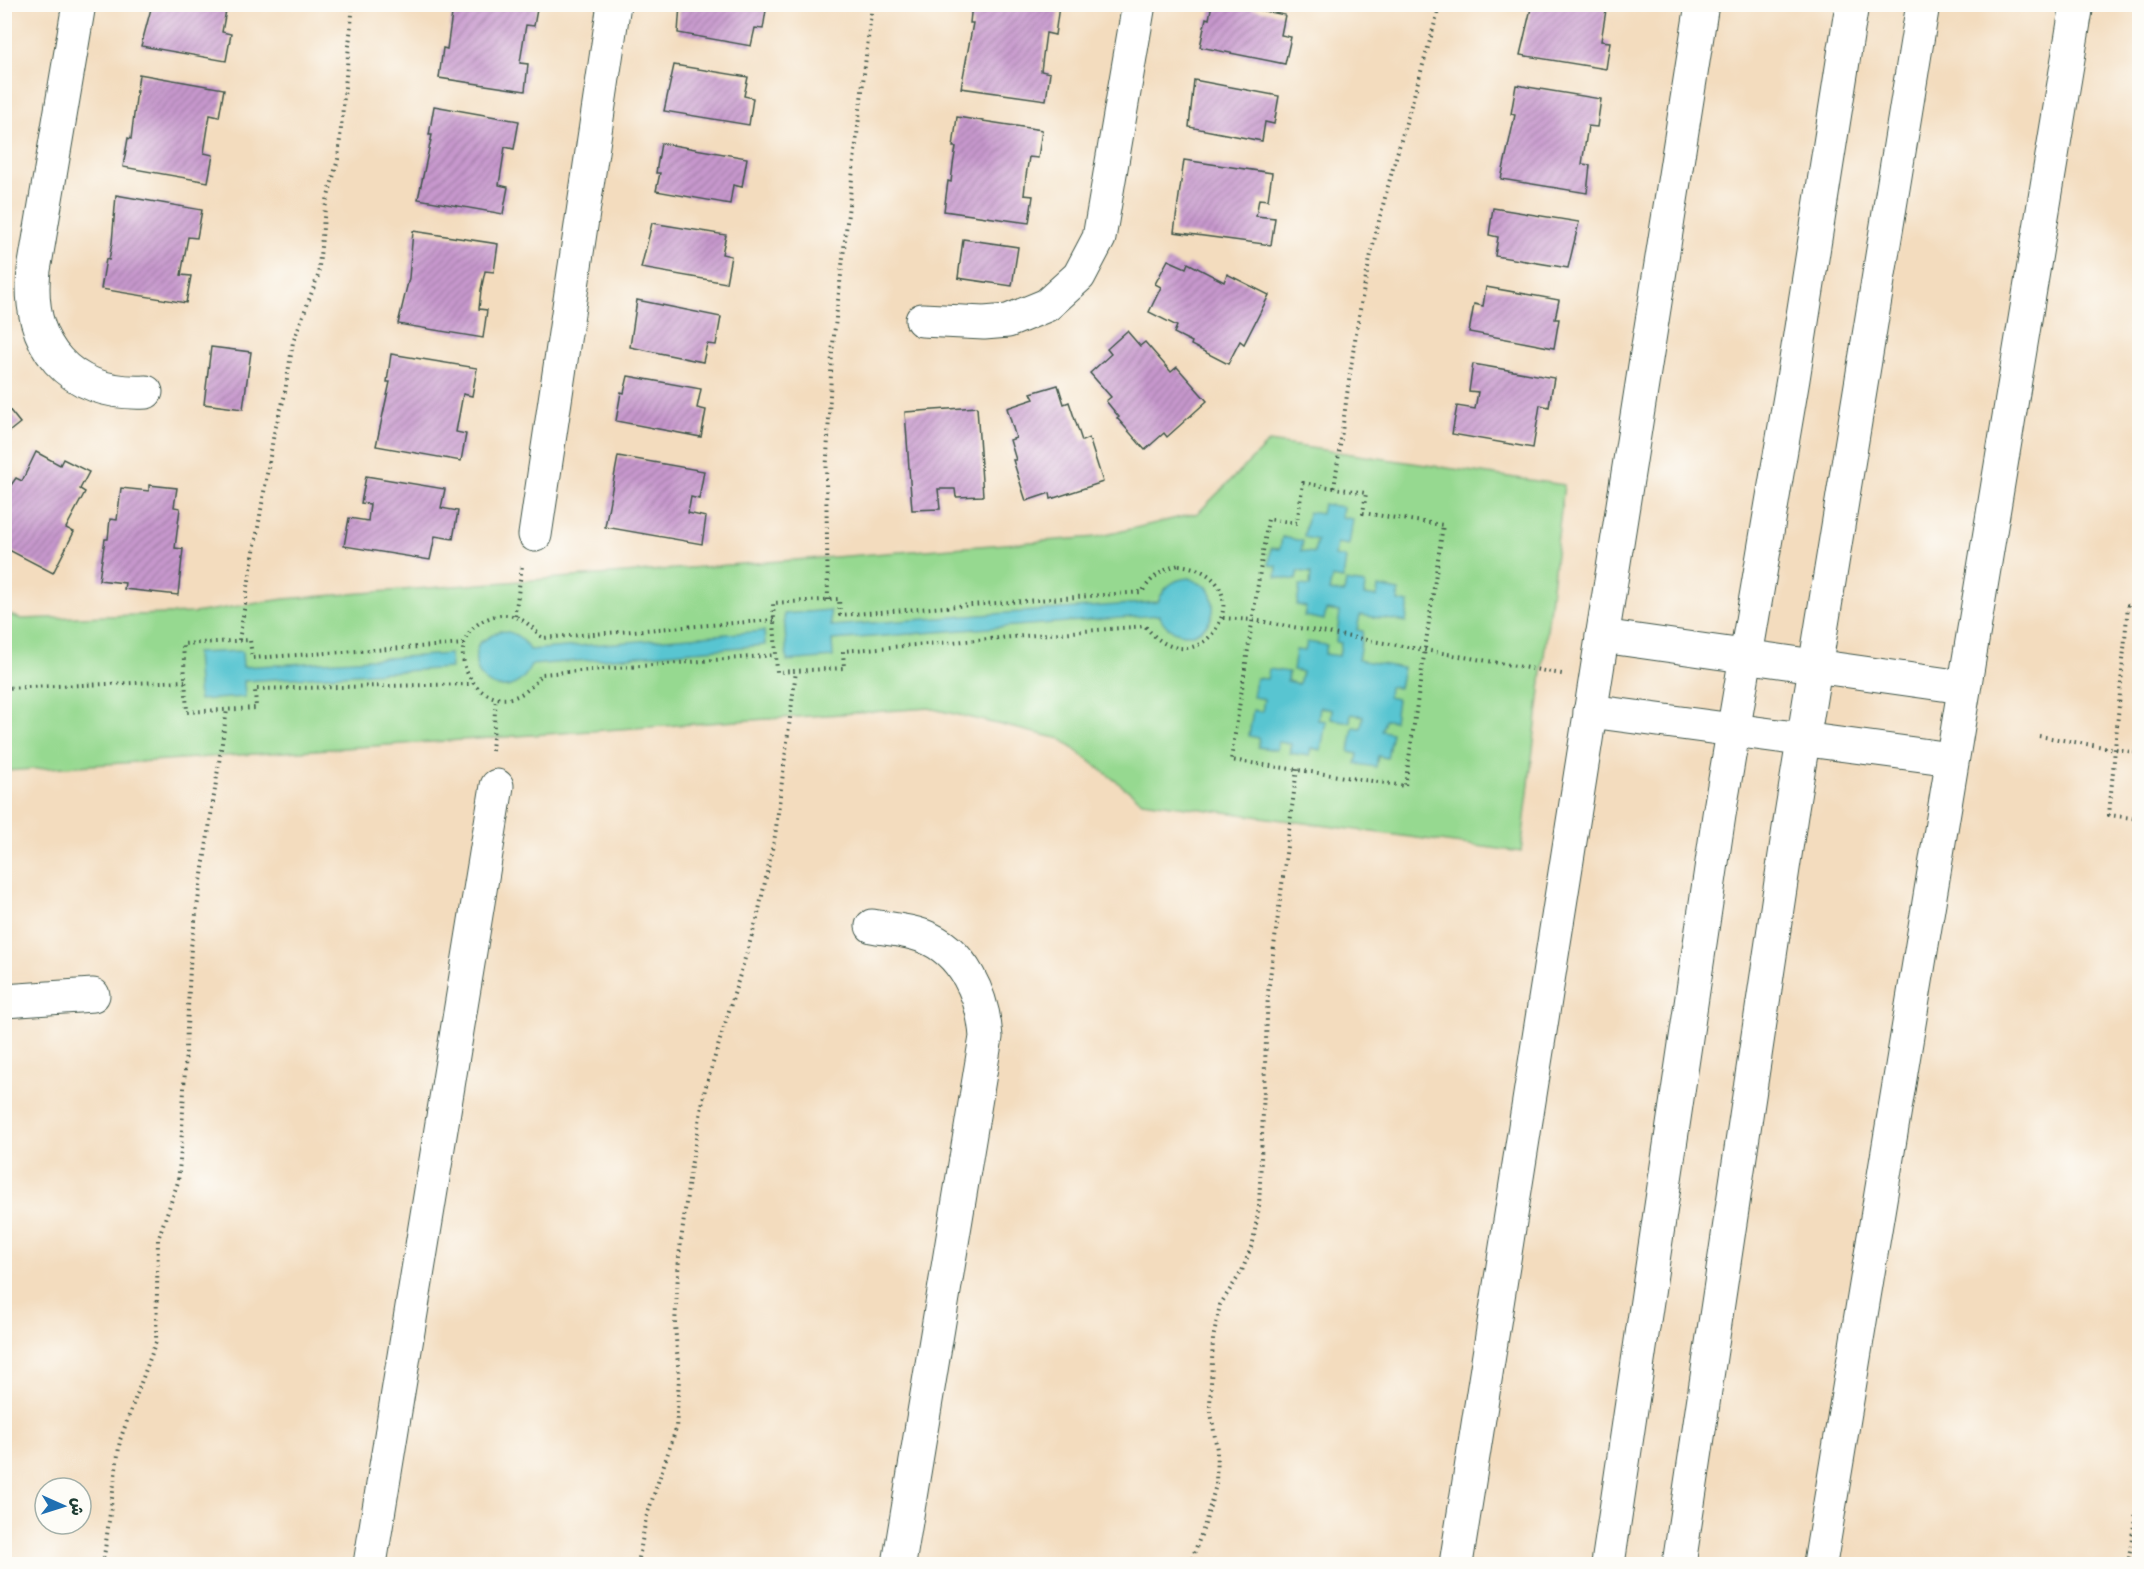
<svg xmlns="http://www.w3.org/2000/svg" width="2144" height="1569" viewBox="0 0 2144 1569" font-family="Mynerve,'Playpen Sans Arabic',sans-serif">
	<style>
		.green { fill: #96d990; stroke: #5a8b62; stroke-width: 1.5 }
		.water { fill: #59c5d1; stroke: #3c8182; stroke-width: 1.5 }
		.building { fill: url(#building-hatch) }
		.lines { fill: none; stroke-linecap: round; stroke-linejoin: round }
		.minor-casing { stroke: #3f5549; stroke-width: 35 }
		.path { stroke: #3f5549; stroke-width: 4; stroke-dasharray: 1.5 4.5; stroke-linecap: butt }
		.minor { stroke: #fff; stroke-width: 33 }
	</style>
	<defs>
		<pattern id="building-hatch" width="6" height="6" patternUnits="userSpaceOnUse" patternTransform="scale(1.5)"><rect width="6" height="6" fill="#c798cd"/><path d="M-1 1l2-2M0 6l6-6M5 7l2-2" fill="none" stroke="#a17da7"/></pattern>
	</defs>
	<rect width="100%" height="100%" fill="#fdfcf7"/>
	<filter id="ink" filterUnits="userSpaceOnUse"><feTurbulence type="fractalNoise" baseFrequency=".0167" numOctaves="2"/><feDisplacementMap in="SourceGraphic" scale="12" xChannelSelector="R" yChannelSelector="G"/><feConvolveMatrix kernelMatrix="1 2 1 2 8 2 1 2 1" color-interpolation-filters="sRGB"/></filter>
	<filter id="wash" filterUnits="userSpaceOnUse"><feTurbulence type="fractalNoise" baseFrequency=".008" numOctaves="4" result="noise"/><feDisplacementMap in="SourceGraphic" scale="24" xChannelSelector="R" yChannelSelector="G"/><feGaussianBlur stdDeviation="1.35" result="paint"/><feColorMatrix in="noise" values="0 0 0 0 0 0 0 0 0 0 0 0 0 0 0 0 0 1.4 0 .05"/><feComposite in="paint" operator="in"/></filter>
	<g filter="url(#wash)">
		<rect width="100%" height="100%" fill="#f3dcbe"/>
		<polygon class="green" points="1269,442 1564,485 1521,852 1142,801 1061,739 929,708 5,771 5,613 21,619 194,613 284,599 1097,537 1198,513"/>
		<g class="water">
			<polygon points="1323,504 1343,507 1341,517 1353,519 1349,545 1337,543 1335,556 1346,558 1343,579 1332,577 1329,591 1344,593 1346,581 1365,584 1364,595 1377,597 1378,587 1399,591 1398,601 1409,603 1406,622 1360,615 1357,630 1363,631 1358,660 1403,668 1399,688 1389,687 1388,697 1397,699 1394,721 1385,720 1382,731 1392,733 1387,758 1378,756 1376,767 1356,764 1358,754 1349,752 1353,727 1361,728 1363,716 1351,714 1350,722 1331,719 1332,710 1320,707 1318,720 1326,721 1321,750 1311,748 1309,756 1290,753 1291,744 1278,742 1277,750 1258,747 1259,738 1249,736 1253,710 1262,712 1264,699 1253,697 1256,678 1267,679 1269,669 1289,672 1287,681 1299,684 1302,672 1293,670 1296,650 1305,651 1307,642 1327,645 1325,654 1339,656 1341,643 1336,642 1340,612 1326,610 1324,620 1304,616 1306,607 1297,605 1300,585 1310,586 1311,573 1298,571 1296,580 1276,577 1277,566 1269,565 1271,548 1280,549 1282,537 1303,541 1301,551 1314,553 1317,540 1304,537 1308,512 1321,514"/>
			<path d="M1189,578L1207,587C1218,606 1215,625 1193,634C1177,635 1166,630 1159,615L832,640L833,657L787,661L784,614L830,610L831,626L1158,602C1164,587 1173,579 1189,578Z"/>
			<path d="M499,631C514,631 523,637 529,650L764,631L765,645L531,665C515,706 462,685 479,643Z"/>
			<polygon points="242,651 243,667 450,654 451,668 244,681 245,697 199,700 196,653"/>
		</g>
		<g id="blocks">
			<g class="building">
				<polygon points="450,4 538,4 534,26 526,25 523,43 520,63 528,64 525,91 439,78 443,48 447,49 452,14 449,13"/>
				<polygon points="680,4 767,4 763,29 755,28 751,46 678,33"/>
				<polygon points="972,4 1059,6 1055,35 1046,33 1041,71 1050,73 1046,100 961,88 973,23 970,23"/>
				<polygon points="1212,4 1227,4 1285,15 1281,35 1291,37 1285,64 1200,47 1206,18 1209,19"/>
				<polygon points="1532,4 1607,4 1601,41 1610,42 1606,69 1520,55"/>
				<polygon points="152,5 227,5 222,32 231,34 226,61 141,46"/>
				<polygon points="674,65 748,77 744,96 753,98 749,125 664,111"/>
				<polygon points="139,74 224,89 219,117 210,115 204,153 213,155 208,182 123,167 128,138 131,139"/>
				<polygon points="1194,80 1279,96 1274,124 1265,122 1262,141 1189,127"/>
				<polygon points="1516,85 1601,99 1597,127 1588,126 1582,164 1590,165 1587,193 1501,179 1515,115 1511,114"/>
				<polygon points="434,106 519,121 514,149 505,147 499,185 508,187 503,214 418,199 432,135 429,135"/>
				<polygon points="957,117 1042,130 1038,158 1029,157 1026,176 1024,195 1033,196 1029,223 944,211 948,181 951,182 953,165 956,147 953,147"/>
				<polygon points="661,143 747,158 742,187 733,185 730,204 656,191 660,173 656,173"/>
				<polygon points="1184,160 1272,173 1268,200 1259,199 1256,216 1275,218 1271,245 1174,232"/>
				<polygon points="116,195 202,210 197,238 188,237 181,275 191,276 186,303 101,289 106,259 109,260 112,243"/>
				<polygon points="1493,208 1579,222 1568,268 1495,256 1498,237 1489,235"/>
				<polygon points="652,223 726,235 722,254 731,256 726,283 641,268"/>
				<polygon points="413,231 498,244 494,272 485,271 481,290 479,309 487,310 483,338 398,324 409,278"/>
				<polygon points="963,239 1018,247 1012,286 958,278"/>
				<polygon points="1168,260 1186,268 1188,263 1224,282 1227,274 1269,295 1244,344 1240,341 1228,364 1191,345 1192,342 1174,333 1177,326 1149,312 1161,287 1155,284"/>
				<polygon points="1486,287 1559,300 1555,319 1559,319 1554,348 1469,332 1474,304 1483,306"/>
				<polygon points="637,300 721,317 716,345 707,344 703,362 630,347"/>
				<polygon points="1127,331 1140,346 1145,342 1171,372 1177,367 1207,401 1167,437 1164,433 1145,450 1117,418 1119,417 1106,401 1111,397 1090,373 1111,354 1107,349"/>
				<polygon points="211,347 251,352 243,409 204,404"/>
				<polygon points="391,354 477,368 472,396 463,394 456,432 466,434 461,461 376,446 390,382 387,382"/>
				<polygon points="1473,364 1554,378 1549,407 1540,405 1533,448 1452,434 1457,406 1475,409 1478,392 1469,391"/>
				<polygon points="628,376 701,389 697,408 706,410 701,437 616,421 621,392 624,393"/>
				<polygon points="1058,385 1064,404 1069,402 1082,441 1089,438 1103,482 1051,499 1050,493 1026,501 1013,460 1016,460 1010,440 1016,438 1007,408 1034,399 1031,393"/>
				<polygon points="4,403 20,423 5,435 9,440 4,443"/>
				<polygon points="977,407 983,496 956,497 955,489 938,489 940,509 912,510 905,412"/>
				<polygon points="36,452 60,465 63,459 89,472 80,489 85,492 66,528 74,532 53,573 5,548 7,543 4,542 4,495 16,478 22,481"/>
				<polygon points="618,456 704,471 699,499 691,497 688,513 706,517 702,544 605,527"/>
				<polygon points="366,476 445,489 441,508 458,511 453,539 435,536 430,560 344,546 349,518 368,521 370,504 361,503"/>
				<polygon points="149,485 177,488 174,507 180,508 175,548 183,549 178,595 124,589 125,583 99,580 105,539 108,539 110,519 117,520 121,488 149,491"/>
			</g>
		</g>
	</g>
	<g filter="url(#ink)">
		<use href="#blocks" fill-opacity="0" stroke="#3f5549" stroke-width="1.5"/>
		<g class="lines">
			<defs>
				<g id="minor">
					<path d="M79,4L34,270C26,345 69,396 146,392"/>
					<polyline points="922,320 984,323 1008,321 1047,305 1079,276 1099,238 1139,4"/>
					<polyline points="535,535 614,4"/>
					<polyline points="1602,636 1963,687"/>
					<polyline points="1590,711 1952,759"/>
					<path d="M872,926C888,929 907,930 923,936C964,951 983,996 986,1037L899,1564"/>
					<polyline points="4,1001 93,995"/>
					<polyline points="370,1564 497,786"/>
					<polyline points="1456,1564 1702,4"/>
					<polyline points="1608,1564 1719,815 1793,379 1852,4"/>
					<polyline points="1679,1564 1791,815 1923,4"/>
					<polyline points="1820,1564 2077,4"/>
				</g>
			</defs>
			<use href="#minor" class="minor-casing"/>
			<g class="path">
				<polygon points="1303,483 1366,493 1363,513 1443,525 1405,786 1231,760 1268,519 1297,523"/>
				<path d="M1334,488C1346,408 1354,328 1372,250C1391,167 1418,86 1440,4"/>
				<path d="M1179,565C1270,576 1202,697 1145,626L843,651L844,668L777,672L773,603L839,599L840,615L1142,592C1152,577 1161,570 1179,565Z"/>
				<polyline points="828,600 826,478 832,353 872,4"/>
				<polyline points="2140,606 2128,605 2109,815 2140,819"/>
				<polyline points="515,616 522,566"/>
				<polyline points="1223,618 1253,620 1562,674"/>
				<path d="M774,620L542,638C530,624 516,611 495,616C421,637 491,747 542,674L776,655"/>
				<polyline points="239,640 274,433 284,398 293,342 318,276 325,208 338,159 353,4"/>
				<polyline points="464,644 252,658 250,640 183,644 187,712 256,708 255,689 472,684"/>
				<polyline points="4,688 185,681"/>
				<polyline points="2039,736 2140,753"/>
				<polyline points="492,751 496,698"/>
				<polyline points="103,1564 120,1440 156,1342 158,1239 178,1182 181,1150 191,947 227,710"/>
				<polyline points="638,1564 646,1518 676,1429 679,1378 675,1324 679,1257 690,1172 705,1089 757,919 775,836 796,671"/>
				<polyline points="1190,1564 1204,1527 1216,1485 1217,1450 1210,1406 1213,1339 1220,1305 1242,1271 1253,1242 1259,1207 1268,993 1297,769"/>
				<polyline points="2128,1564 2140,1485"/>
			</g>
			<use href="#minor" class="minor"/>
		</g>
	</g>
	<rect width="2144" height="1569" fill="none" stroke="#fdfcf7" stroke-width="24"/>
	<g transform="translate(63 1506) rotate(93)"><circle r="28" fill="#fdfcf7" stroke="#a4b0a9" stroke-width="1.5"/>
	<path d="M0-4.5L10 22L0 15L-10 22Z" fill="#1f6fb2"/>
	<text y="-9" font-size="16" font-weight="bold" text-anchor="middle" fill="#1f3d34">ش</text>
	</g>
</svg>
